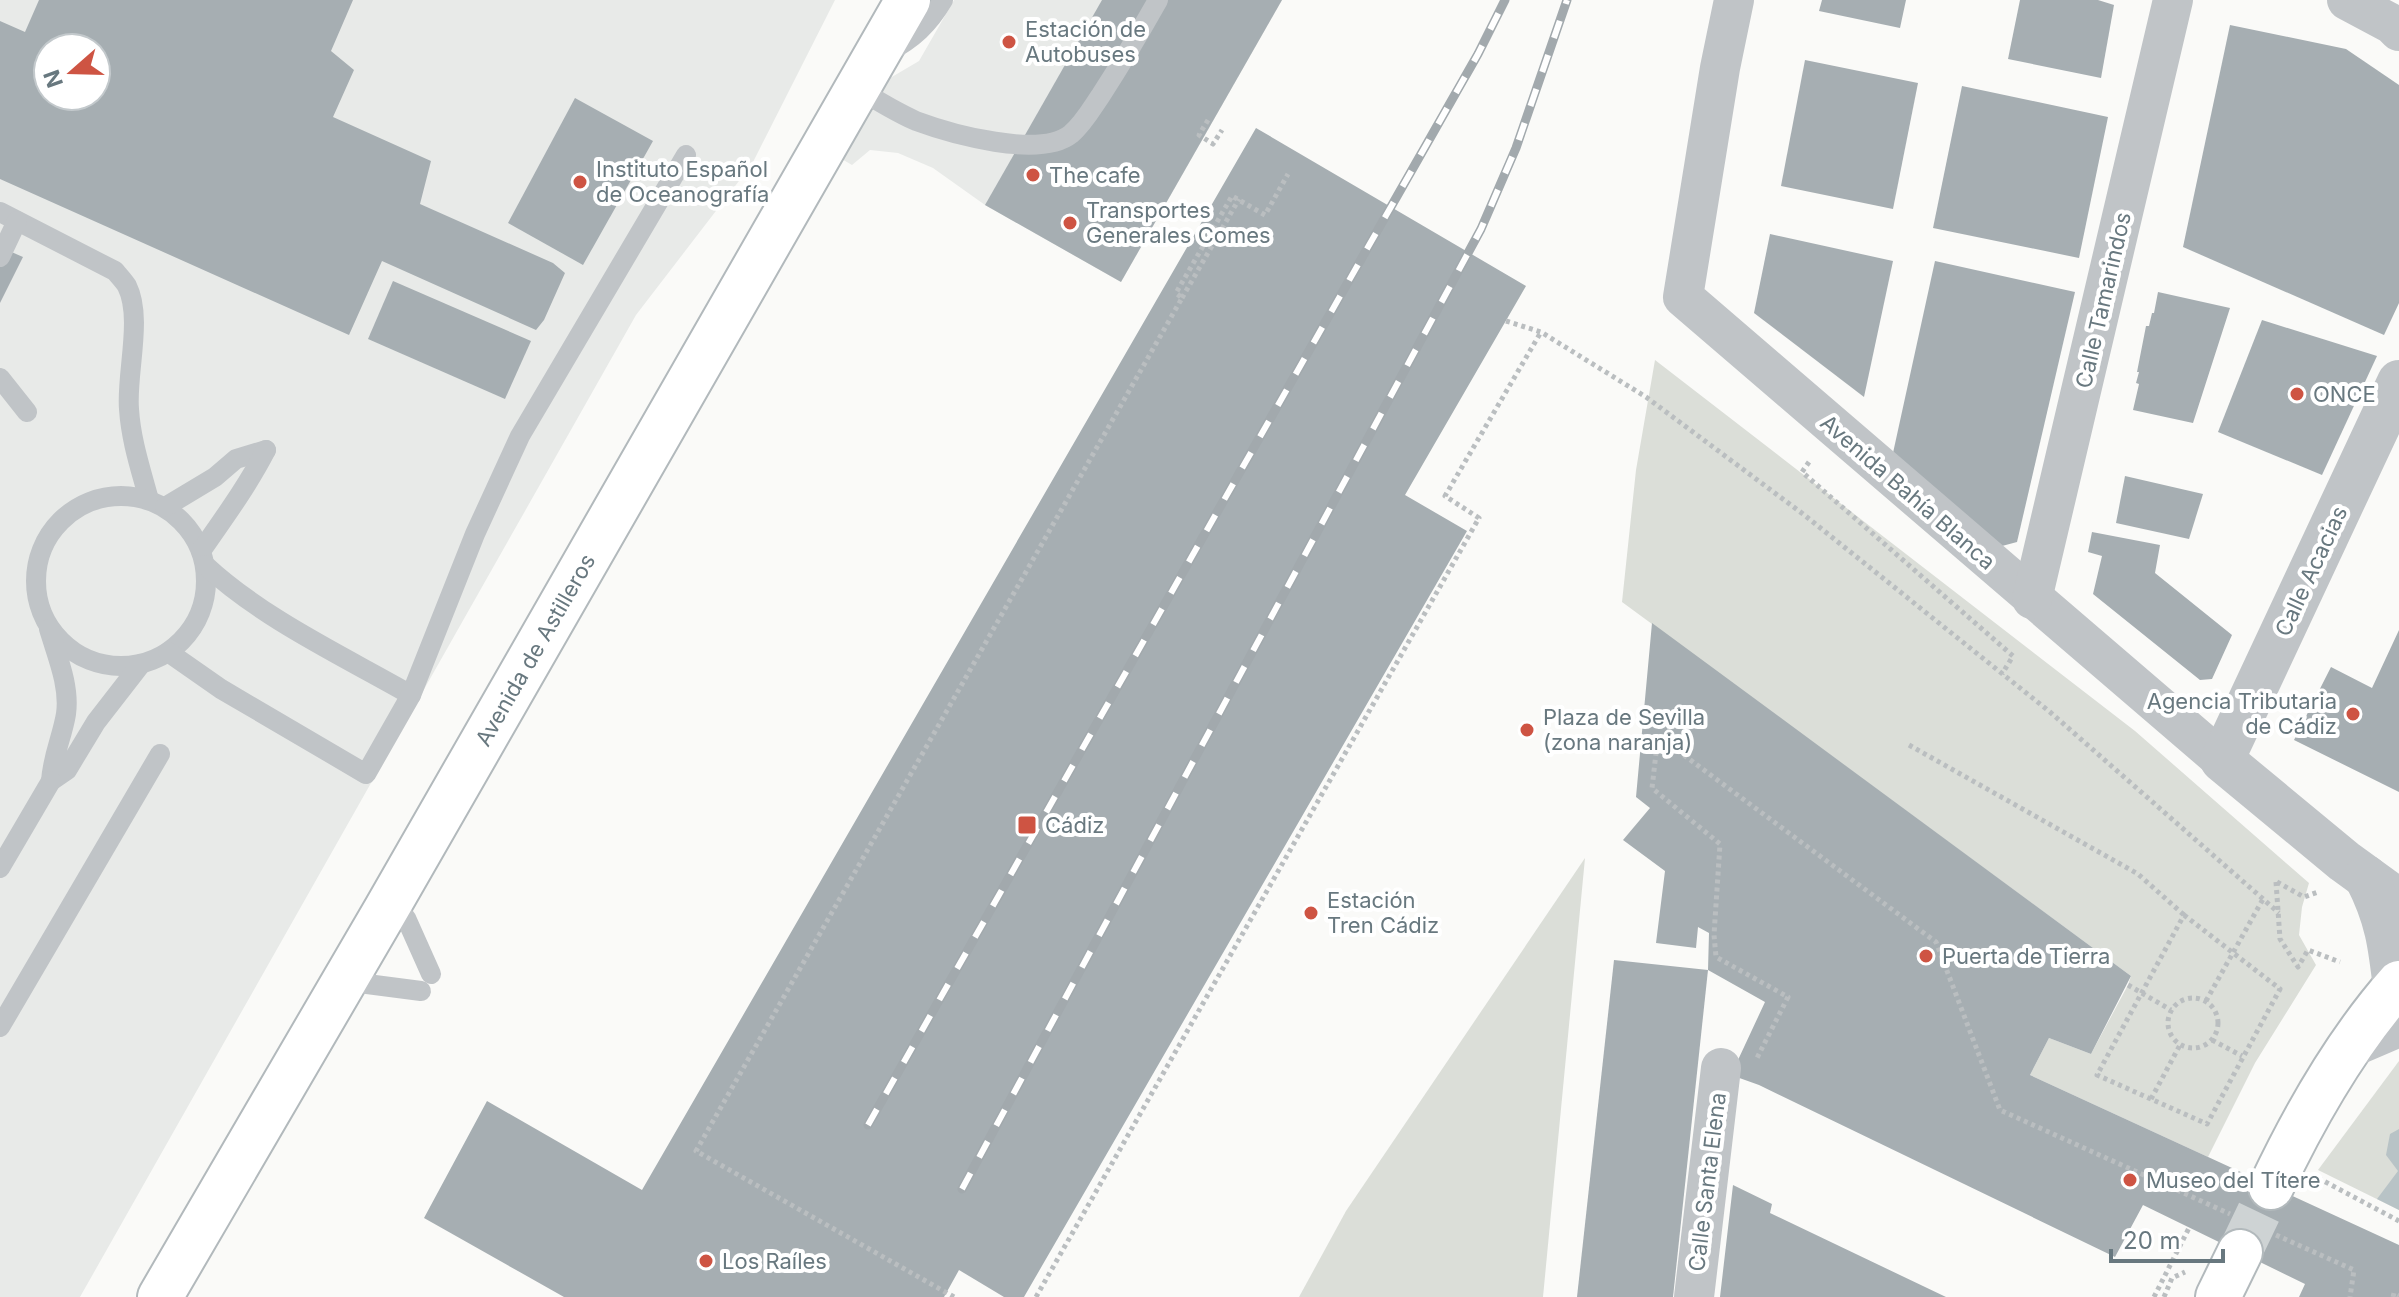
<svg xmlns="http://www.w3.org/2000/svg" width="2399" height="1297" viewBox="0 0 2399 1297" font-family="Inter,sans-serif">
	<style>
		.built { fill: #e8eae8; fill-rule: evenodd }
		.green { fill: #dbded8 }
		.water { fill: #b8c3c6 }
		.building { fill: #a6aeb2; fill-rule: evenodd }
		.lines { fill: none; stroke-linecap: round; stroke-linejoin: round }
		.secondary-tunnel { stroke: #ced3d4; stroke-width: 44; stroke-dasharray: 44 22; stroke-linecap: butt }
		.secondary-casing { stroke: #b2b9bc; stroke-width: 48 }
		.path { stroke: #babec0; stroke-width: 5; stroke-dasharray: 4 4; stroke-linecap: butt }
		.service { stroke: #c0c4c7; stroke-width: 20 }
		.minor { stroke: #c0c4c7; stroke-width: 40 }
		.tertiary { stroke: #c0c4c7; stroke-width: 44 }
		.secondary { stroke: #fff; stroke-width: 44 }
		.rail-casing { stroke: #a2a9ad; stroke-width: 9 }
		.rail { stroke: #fff; stroke-width: 6; stroke-dasharray: 18; stroke-linecap: butt }
		.poi-dot { fill: #ce5443; stroke: #fff; stroke-width: 3 }
		.labels { text-anchor: middle; dominant-baseline: central; stroke-width: 8; stroke-linejoin: round; paint-order: stroke }
		.poi-label { font-size: 22px; fill: #68787f; stroke: #fff; text-anchor: start }
		.street-label { font-size: 22px; fill: #68787f; stroke: #fff }
	</style>
	<rect width="100%" height="100%" fill="#fafaf8"/>
	<g class="built">
		<path d="M0,0H835L752,164L636,315L80,1297H0ZM48,48H96V96H48Z"/>
		<polygon points="954,0 1282,0 1121,282 985,205 933,168 898,153 870,150 852,165 840,158 885,81 919,61"/>
	</g>
	<g class="green">
		<polygon points="1655,360 2135,731 2309,883 2302,907 2299,935 2316,965 2255,1063 2208,1157 2030,1075 2049,1038 2091,1054 2128,985 2131,976 1622,602 1636,470"/>
		<polygon points="1585,858 1543,1297 1299,1297 1346,1211"/>
		<polygon points="2399,1061 2399,1210 2318,1170"/>
	</g>
	<polygon class="water" points="2399,1129 2399,1210 2377,1199 2398,1171 2386,1155 2390,1134"/>
	<g class="building">
		<path d="M39,0H353L331,51L354,70L333,117L431,161L420,204L553,263L565,273L544,320L536,330L382,261L349,335L0,179V21L25,32ZM48,48H96V96H48Z"/>
		<polygon points="1102,0 1282,0 1121,282 985,205"/>
		<polygon points="1822,0 1906,0 1900,28 1819,11"/>
		<polygon points="2020,0 2098,0 2114,5 2101,78 2008,59"/>
		<polygon points="2230,25 2346,49 2399,85 2399,303 2384,335 2183,247"/>
		<polygon points="1805,60 1918,83 1893,209 1781,186"/>
		<polygon points="1962,86 2108,117 2079,258 1933,228"/>
		<polygon points="575,98 653,141 583,265 508,223"/>
		<polygon points="1256,128 1526,286 1405,495 1467,531 1024,1297 1004,1297 959,1270 944,1297 564,1297 424,1218 487,1101 642,1190"/>
		<polygon points="1770,234 1893,261 1864,397 1754,313"/>
		<polygon points="0,247 23,257 0,303"/>
		<polygon points="1935,261 2075,292 2017,542 2002,546 1891,462"/>
		<polygon points="393,281 531,341 505,399 368,339"/>
		<polygon points="2158,292 2230,308 2193,423 2133,410 2139,384 2136,383 2139,372 2137,372 2146,326 2149,326 2152,313 2154,313"/>
		<polygon points="2262,320 2377,356 2322,475 2218,432"/>
		<polygon points="2125,476 2203,494 2189,539 2116,523"/>
		<polygon points="2092,532 2160,545 2155,573 2232,635 2212,679 2200,680 2093,594 2102,556 2088,552"/>
		<polygon points="1652,623 2131,976 2091,1054 2049,1038 2030,1075 2399,1245 2399,1297 2299,1297 2305,1284 2143,1205 2115,1257 1759,1085 1731,1075 1765,1002 1708,970 1709,933 1698,927 1696,948 1656,943 1665,871 1623,840 1650,808 1636,797"/>
		<polygon points="2399,630 2399,792 2294,740 2331,667 2372,688"/>
		<polygon points="1614,960 1708,970 1673,1297 1577,1297"/>
		<polygon points="1733,1185 1772,1204 1770,1213 1946,1297 1720,1297"/>
	</g>
	<g class="lines">
		<polyline class="secondary-tunnel" points="2240,1252 2271,1187"/>
		<defs>
			<g id="secondary">
				<path d="M2271,1187C2305,1115 2346,1043 2399,983"/>
				<path id="s1" d="M160,1297L387,908L908,0"/>
				<polyline points="2218,1297 2240,1252"/>
			</g>
		</defs>
		<use href="#secondary" class="secondary-casing"/>
		<g class="path">
			<polyline points="1208,120 1199,135 1213,144 1222,130"/>
			<polyline points="1182,298 1239,199"/>
			<polyline points="1506,321 1541,332 1646,397 1803,514 2050,712 2279,913"/>
			<polyline points="1809,462 1802,472 2013,656 2002,674"/>
			<polyline points="1658,736 1936,942 2000,1110 2230,1214"/>
			<polyline points="1658,736 1652,788 1720,844 1714,935 1716,957 1788,997 1757,1058"/>
			<polyline points="1909,745 2138,874 2184,915"/>
			<polyline points="2276,882 2280,939 2298,967 2308,950 2340,962"/>
			<polyline points="2277,882 2304,897 2318,892"/>
			<polygon points="2184,915 2280,989 2207,1124 2097,1075"/>
			<polyline points="2128,985 2171,1010"/>
			<circle cx="2193" cy="1023" r="25"/>
			<polyline points="2206,1001 2263,899"/>
			<polyline points="2212,1040 2242,1056"/>
			<polyline points="2151,1099 2180,1045"/>
			<polyline points="2318,1178 2399,1221"/>
			<polyline points="2276,1235 2354,1270 2350,1297"/>
			<polyline points="954,1297 696,1151 1182,298 1176,293 1232,196 1265,215 1288,174"/>
			<polyline points="1036,1297 1479,518 1445,496 1541,332"/>
			<polyline points="2154,1297 2190,1226"/>
			<polyline points="2164,1297 2172,1278 2185,1272"/>
			<polyline points="2393,1297 2394,1293 2399,1296"/>
		</g>
		<g class="service">
			<path d="M888,52C913,39 929,24 943,0"/>
			<path d="M857,88C876,100 896,112 916,121C951,134 1040,159 1071,134C1084,123 1092,108 1101,95C1121,64 1140,32 1158,0"/>
			<path d="M0,212L115,271C119,276 124,281 127,286C143,318 126,374 129,409C131,441 141,470 149,500"/>
			<polyline points="0,257 17,221"/>
			<polyline points="0,378 27,412"/>
			<circle cx="121" cy="581" r="85"/>
			<polyline points="165,507 215,477 236,459 266,450"/>
			<path d="M201,551C224,518 248,485 266,450"/>
			<path d="M205,565C263,619 343,656 411,695"/>
			<path d="M49,629C57,656 70,686 66,714C62,738 53,754 51,781L67,770L96,722L141,664"/>
			<polyline points="168,652 221,689 366,774 411,695 475,534 520,436 686,155"/>
			<polyline points="0,868 51,781"/>
			<polyline points="387,908 406,918 431,974"/>
			<polyline points="350,972 367,984 421,991"/>
			<polyline points="0,1027 160,754"/>
		</g>
		<g class="minor">
			<polyline points="1734,0 1720,68 1683,297 2222,760"/>
			<polyline points="2347,0 2392,24 2399,31"/>
			<polyline points="2032,599 2173,0"/>
			<polyline points="2348,1049 2399,1027"/>
			<polyline points="1694,1297 1721,1068"/>
		</g>
		<g class="tertiary">
			<polyline points="2399,382 2222,760 2344,861 2399,901"/>
			<path d="M2366,877C2387,918 2390,944 2395,988"/>
		</g>
		<use href="#secondary" class="secondary"/>
		<defs>
			<g id="rail">
				<polyline points="868,1125 1478,54 1505,0"/>
				<polyline points="962,1189 1481,229 1516,148 1567,0"/>
			</g>
		</defs>
		<use href="#rail" class="rail-casing"/>
		<use href="#rail" class="rail"/>
	</g>
	<g class="poi-dot">
		<circle cx="1009" cy="42" r="8"/>
		<circle cx="1033" cy="175" r="8"/>
		<circle cx="580" cy="182" r="8"/>
		<circle cx="1070" cy="223" r="8"/>
		<circle cx="2297" cy="394" r="8"/>
		<circle cx="2353" cy="714" r="8"/>
		<circle cx="1527" cy="730" r="8"/>
		<rect x="1017" y="815" width="20" height="20" rx="4"/>
		<circle cx="1311" cy="913" r="8"/>
		<circle cx="1926" cy="956" r="8"/>
		<circle cx="2130" cy="1180" r="8"/>
		<circle cx="706" cy="1261" r="8"/>
	</g>
	<g class="labels">
		<g class="poi-label">
			<text x="1025" y="29">Estación de<tspan x="1025" dy="25">Autobuses</tspan></text>
			<text x="596" y="169">Instituto Español<tspan x="596" dy="25">de Oceanografía</tspan></text>
			<text x="1049" y="175">The cafe</text>
			<text x="1086" y="210">Transportes<tspan x="1086" dy="25">Generales Comes</tspan></text>
			<text x="2313" y="394">ONCE</text>
			<text x="2337" y="701" text-anchor="end">Agencia Tributaria<tspan x="2337" dy="25">de Cádiz</tspan></text>
			<text x="1543" y="717">Plaza de Sevilla<tspan x="1543" dy="25">(zona naranja)</tspan></text>
			<text x="1045" y="825">Cádiz</text>
			<text x="1327" y="900">Estación<tspan x="1327" dy="25">Tren Cádiz</tspan></text>
			<text x="1942" y="956">Puerta de Tierra</text>
			<text x="2146" y="1180">Museo del Títere</text>
			<text x="722" y="1261">Los Raíles</text>
		</g>
		<g class="street-label">
			<text transform="translate(2103 300) rotate(-77)">Calle Tamarindos</text>
			<text transform="translate(1908 492) rotate(41)">Avenida Bahía Blanca</text>
			<text transform="translate(2311 571) rotate(-65)">Calle Acacias</text>
			<text stroke="none"><textPath href="#s1" startOffset="748">Avenida de Astilleros</textPath></text>
			<text transform="translate(1707 1182) rotate(-83)">Calle Santa Elena</text>
		</g>
	</g>
	<g transform="translate(72 72) rotate(250)"><circle r="38" fill="#ffffff" stroke="#c3c9cc" stroke-width="2"/>
	<path d="M0-6L14 30L0 20L-14 30Z" fill="#ce5443"/>
	<text y="-12" font-size="22" font-weight="bold" text-anchor="middle" fill="#68787f">N</text>
	</g>
	<path d="M2111 1249v12h112v-12" fill="none" stroke="#68787f" stroke-width="4"/>
	<text x="2123" y="1249" font-size="24" fill="#68787f" stroke="#ffffff" stroke-width="6" paint-order="stroke">20 m</text>
</svg>
